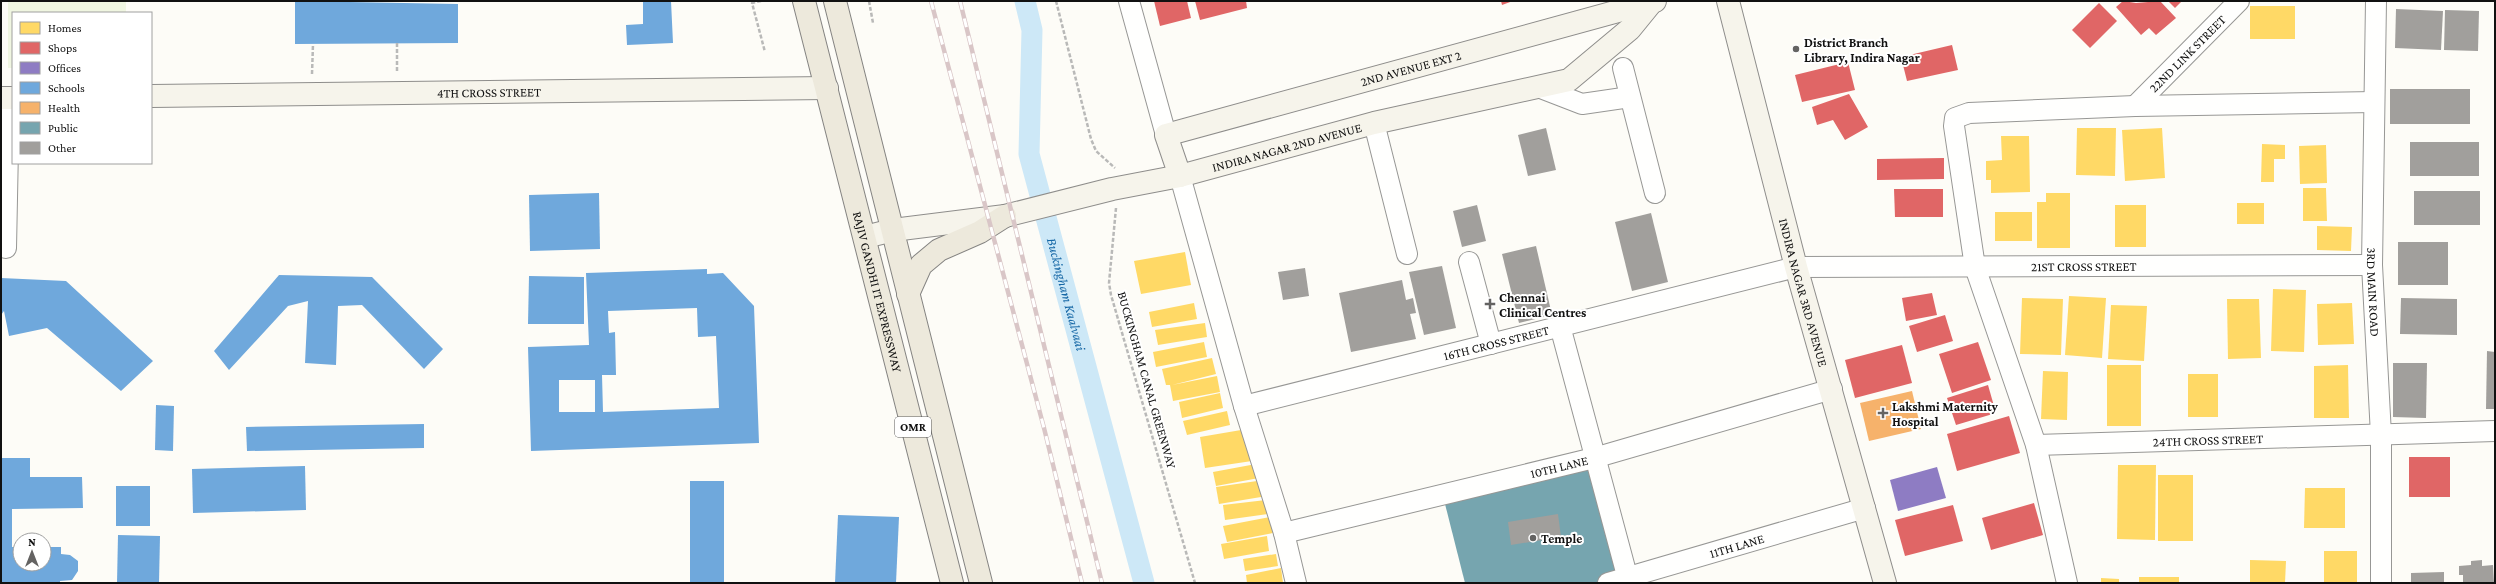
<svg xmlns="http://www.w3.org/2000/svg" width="2496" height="584" viewBox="0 0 2496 584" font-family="'Crimson Pro',serif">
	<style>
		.pitch { fill: #f0f6e1 }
		.homes { fill: #ffd966 }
		.shops { fill: #e06666 }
		.offices { fill: #8e7cc3 }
		.schools { fill: #6fa8dc; fill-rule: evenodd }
		.health { fill: #f6b26b }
		.public { fill: #76a5af }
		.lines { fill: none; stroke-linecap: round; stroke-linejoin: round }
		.canal { stroke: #cde8f7; stroke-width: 21 }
		.building { fill: #a19f9c }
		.street-casing { stroke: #979795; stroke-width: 22 }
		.secondary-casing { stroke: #8e8d8b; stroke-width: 24 }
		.primary-casing { stroke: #858482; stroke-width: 24 }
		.path { stroke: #b9b9b8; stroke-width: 2.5; stroke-dasharray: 4 2; stroke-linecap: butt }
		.street { stroke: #fffffe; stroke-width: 20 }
		.secondary { stroke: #f6f4eb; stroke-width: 22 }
		.primary { stroke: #ede9dc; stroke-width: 22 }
		.rail-casing { stroke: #d9c6c7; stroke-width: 4.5 }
		.rail { stroke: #fff; stroke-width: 3; stroke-dasharray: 9; stroke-linecap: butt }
		.poi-dot { fill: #646362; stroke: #fff; stroke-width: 1.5 }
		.labels { text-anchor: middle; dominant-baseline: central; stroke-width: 4; stroke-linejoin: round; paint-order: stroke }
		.shield { fill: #fff; stroke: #585858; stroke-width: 1 }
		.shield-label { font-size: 12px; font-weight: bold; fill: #111 }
		.poi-label { font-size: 13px; font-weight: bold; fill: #111; stroke: #fff; text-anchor: start }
		.street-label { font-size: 13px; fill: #111; stroke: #fff }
		.water-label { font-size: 14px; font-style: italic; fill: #1768a6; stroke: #fff }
	</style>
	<rect width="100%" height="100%" fill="#fdfcf7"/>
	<polygon class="pitch" points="8,2 126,2 126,13 13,13 13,68 8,68"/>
	<g class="homes">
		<rect x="2250" y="6" width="45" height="33"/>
		<polygon points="2077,128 2116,128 2115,176 2076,175"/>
		<polygon points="2162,128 2165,178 2125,181 2122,130"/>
		<polygon points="2001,136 2029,136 2030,192 1991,193 1991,180 1986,180 1986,161 2002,160"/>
		<polygon points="2262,144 2285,145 2285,159 2274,159 2274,182 2261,182"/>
		<polygon points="2326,145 2327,183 2300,184 2299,146"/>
		<polygon points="2303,188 2326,188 2327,221 2303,221"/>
		<polygon points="2046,193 2070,193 2070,248 2037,248 2037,202 2046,202"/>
		<rect x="2237" y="203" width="27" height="21"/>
		<rect x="2115" y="205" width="31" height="42"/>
		<rect x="1995" y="212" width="37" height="29"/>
		<polygon points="2317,226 2352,227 2351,251 2317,250"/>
		<polygon points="1185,252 1191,285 1141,294 1134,261"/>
		<polygon points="2273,289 2306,290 2304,352 2271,351"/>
		<polygon points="2069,296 2106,298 2102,358 2065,355"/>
		<polygon points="2022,298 2063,299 2061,355 2020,354"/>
		<polygon points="2227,299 2259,299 2261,358 2228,359"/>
		<polygon points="1194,303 1197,319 1152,327 1149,312"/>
		<polygon points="2352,303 2354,344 2318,345 2317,304"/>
		<polygon points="2111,305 2147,306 2144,361 2108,359"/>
		<polygon points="1205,323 1207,337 1158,345 1155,330"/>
		<polygon points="1204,342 1207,357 1156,367 1153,352"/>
		<polygon points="1212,358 1216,374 1172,385 1217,376 1220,392 1173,401 1170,385 1166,385 1162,369"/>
		<rect x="2107" y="365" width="34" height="61"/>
		<polygon points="2348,365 2349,418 2314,418 2314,366"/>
		<polygon points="2043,371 2068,372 2067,420 2041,419"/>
		<rect x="2188" y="374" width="30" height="43"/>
		<polygon points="1220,393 1223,408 1182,418 1179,402"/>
		<polygon points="1227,411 1230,425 1187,435 1183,421"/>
		<polygon points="1247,429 1252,461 1205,468 1200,437"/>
		<polygon points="1256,464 1259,478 1216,486 1213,472"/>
		<polygon points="2118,465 2156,465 2155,540 2117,539"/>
		<rect x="2158" y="475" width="35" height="66"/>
		<polygon points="1264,480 1267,496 1219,504 1216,487"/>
		<polygon points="2305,488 2345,488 2345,528 2304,528"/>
		<polygon points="1266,500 1268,514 1225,520 1223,505"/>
		<polygon points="1270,517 1273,533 1227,542 1223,526"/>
		<polygon points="1267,536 1269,551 1224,559 1221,544"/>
		<rect x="2324" y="551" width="33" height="32"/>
		<polygon points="1276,554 1278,566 1245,571 1243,559"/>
		<polygon points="2250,560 2286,561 2285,583 2250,583"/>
		<polygon points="1281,568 1283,583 1247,583 1246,575"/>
		<rect x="2139" y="577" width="40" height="6"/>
		<polygon points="2101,578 2119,579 2119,583 2101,583"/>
	</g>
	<g class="shops">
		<polygon points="1154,1 1187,1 1191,18 1160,26"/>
		<polygon points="1195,1 1246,1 1247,8 1200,20"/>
		<polygon points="1501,1 1513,1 1502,5"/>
		<polygon points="2123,1 2136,3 2160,1 2176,18 2156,35 2149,28 2141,35 2116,7"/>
		<polygon points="2168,1 2182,1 2175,8"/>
		<polygon points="2099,3 2117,21 2090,48 2072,30"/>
		<polygon points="1952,45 1958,70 1907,81 1901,57"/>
		<polygon points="1848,62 1855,90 1802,102 1795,75"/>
		<polygon points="1849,94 1868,127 1845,140 1833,120 1817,125 1812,107"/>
		<polygon points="1944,158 1944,179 1877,180 1877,159"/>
		<polygon points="1894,189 1943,189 1943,217 1895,217"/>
		<polygon points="1932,293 1937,315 1906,321 1902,298"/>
		<polygon points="1945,315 1953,341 1917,352 1909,326"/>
		<polygon points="1978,342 1991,380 1952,393 1939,354"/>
		<polygon points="1902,345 1912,383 1855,398 1845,360"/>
		<polygon points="1988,385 1996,413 1956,425 1947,398"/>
		<polygon points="2009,416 2020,453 1957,471 1947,434"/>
		<rect x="2409" y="457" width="41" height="40"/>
		<polygon points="2034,503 2043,535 1991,550 1982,518"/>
		<polygon points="1953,505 1963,541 1905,556 1895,520"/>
	</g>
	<polygon class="offices" points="1937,467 1946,498 1898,511 1890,480"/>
	<g class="schools">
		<polygon points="295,1 458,4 458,43 295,44"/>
		<polygon points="643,1 671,1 673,43 627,45 626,25 643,24"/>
		<polygon points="599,193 600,249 530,251 529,195"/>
		<path d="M707,269V274L723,273L754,306L759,443L531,451L528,347L589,345L586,273ZM697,308L698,337L716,336L719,408L603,412L602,375H616L615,332L609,333L608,311ZM559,380H595V412H559Z"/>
		<polygon points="279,275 372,277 443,349 424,369 362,305 338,306 336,365 305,363 308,301 288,306 229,370 214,351"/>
		<polygon points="529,276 584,277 584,324 528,324"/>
		<polygon points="1,278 66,281 153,361 121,391 47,328 9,336 4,311 1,315"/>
		<polygon points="156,405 174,406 173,451 155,450"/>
		<polygon points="424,424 424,448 247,451 246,427"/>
		<polygon points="1,458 30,458 30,477 82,477 83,508 12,509 12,547 20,547 20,564 44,564 44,547 61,547 61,554 70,555 78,561 78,571 72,580 60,581 60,583 1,583"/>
		<polygon points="305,466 306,510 193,513 192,469"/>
		<rect x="690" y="481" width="34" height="102"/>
		<rect x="116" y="486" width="34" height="40"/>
		<polygon points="838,515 899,517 896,583 835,583"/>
		<polygon points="118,535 160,536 159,583 117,583"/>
	</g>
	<polygon class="health" points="1912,391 1921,429 1869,441 1860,403"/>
	<polygon class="public" points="1593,462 1622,576 1593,583 1465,583 1444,500"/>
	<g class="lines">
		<path class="canal" id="s1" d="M1025,1L1032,30L1029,154L1144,583"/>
	</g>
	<g class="building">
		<polygon points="2396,9 2443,11 2441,50 2395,48"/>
		<polygon points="2445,10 2479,11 2478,51 2444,50"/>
		<rect x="2390" y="89" width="80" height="35"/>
		<polygon points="1546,128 1556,170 1528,176 1518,135"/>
		<rect x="2410" y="142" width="69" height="34"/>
		<rect x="2414" y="191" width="66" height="34"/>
		<polygon points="1477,205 1486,241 1462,247 1453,211"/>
		<polygon points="1651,213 1668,282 1632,291 1615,222"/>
		<rect x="2398" y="242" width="50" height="43"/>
		<polygon points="1536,246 1552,315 1519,323 1502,254"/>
		<polygon points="1442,266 1456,328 1424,335 1409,272"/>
		<polygon points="1305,268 1309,296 1283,300 1278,272"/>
		<polygon points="1402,280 1406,300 1413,298 1416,313 1410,314 1416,339 1351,352 1339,293"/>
		<polygon points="2401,298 2457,299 2457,335 2400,334"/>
		<polygon points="2487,351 2495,352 2495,409 2486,409"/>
		<polygon points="2393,363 2427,363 2426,418 2393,417"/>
		<polygon points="1558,514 1561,537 1511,545 1508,522"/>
		<polygon points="2482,560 2482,566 2493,565 2494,583 2463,583 2463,575 2459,575 2459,566 2471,565 2471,561"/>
		<polygon points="2444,572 2444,583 2411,583 2411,573"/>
	</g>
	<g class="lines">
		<defs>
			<g id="street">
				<polyline points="1129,1 1166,135"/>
				<path id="s2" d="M2376,1L2372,265L2381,435V583"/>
				<polyline points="1623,68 1655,193"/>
				<polyline points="1538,87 1582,104 1630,97"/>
				<path id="s3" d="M2135,106L2239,1"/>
				<polyline points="1374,123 1407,254"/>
				<polyline points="1180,176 1244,406 1284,533 1296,583"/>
				<polyline points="6,248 9,98"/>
				<polyline points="1469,262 1491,344"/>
				<polyline points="1560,326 1629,583"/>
				<path id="s4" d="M1244,406L1796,267L2372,265"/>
				<path id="s5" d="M2036,445L2495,431"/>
				<path id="s6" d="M1284,533L1594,458L1832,389"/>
				<path id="s7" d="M1608,583L1865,508"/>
				<polyline points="2067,583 2036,445 1975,267 1954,126 1955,118 1969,113 2135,106 2374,102"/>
			</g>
			<g id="secondary">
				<path id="s8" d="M1728,1L1796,267L1885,583"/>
				<path id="s9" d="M151,96L827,88"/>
				<polyline points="1,98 13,98"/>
				<path id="s10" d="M1180,176L1166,135L1655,1"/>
				<path id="s11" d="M865,237L893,230L1005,216L1112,189L1180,176L1374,123L1569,80L1630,29L1652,2"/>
			</g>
			<g id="primary">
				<path id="s12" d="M804,1L952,583"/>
				<polyline points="835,1 981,583"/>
				<polyline points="908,294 921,265 939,250 980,232 1005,216"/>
			</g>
		</defs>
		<use href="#street" class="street-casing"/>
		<use href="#secondary" class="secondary-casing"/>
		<use href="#primary" class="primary-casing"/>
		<g class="path">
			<polyline points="761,1 752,3 765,52"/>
			<polyline points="869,1 873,23"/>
			<polyline points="1056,1 1091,139 1096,151 1115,168"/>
			<polyline points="397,43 397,73"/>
			<polyline points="312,74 313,44"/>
			<polyline points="1116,208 1109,283 1111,295 1195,583"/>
		</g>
		<use href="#street" class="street"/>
		<use href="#secondary" class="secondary"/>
		<use href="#primary" class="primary"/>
		<defs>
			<g id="rail">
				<polyline points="931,1 1044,428 1082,583"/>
				<polyline points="960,1 1102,583"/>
			</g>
		</defs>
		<use href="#rail" class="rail-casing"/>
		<use href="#rail" class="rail"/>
	</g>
	<g class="poi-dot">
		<circle cx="1796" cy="49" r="4"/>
		<path d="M1488 298h4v4h4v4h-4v4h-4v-4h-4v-4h4z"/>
		<path d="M1881 407h4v4h4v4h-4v4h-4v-4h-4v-4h4z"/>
		<circle cx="1533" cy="538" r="4"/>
	</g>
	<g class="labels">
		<rect class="shield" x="895" y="417" width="36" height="20" rx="3"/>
		<g class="shield-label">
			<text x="913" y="427">OMR</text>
		</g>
		<g class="poi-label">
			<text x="1804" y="42">District Branch<tspan x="1804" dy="15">Library, Indira Nagar</tspan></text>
			<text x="1499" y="297">Chennai<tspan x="1499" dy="15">Clinical Centres</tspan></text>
			<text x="1892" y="406">Lakshmi Maternity<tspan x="1892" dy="15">Hospital</tspan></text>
			<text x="1541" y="538">Temple</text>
		</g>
		<g class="street-label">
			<text stroke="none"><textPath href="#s3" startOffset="74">22ND LINK STREET</textPath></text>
			<text stroke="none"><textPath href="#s10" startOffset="297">2ND AVENUE EXT 2</textPath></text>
			<text stroke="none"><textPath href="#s9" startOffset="338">4TH CROSS STREET</textPath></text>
			<text stroke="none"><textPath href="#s11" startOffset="432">INDIRA NAGAR 2ND AVENUE</textPath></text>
			<text stroke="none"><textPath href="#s4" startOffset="857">21ST CROSS STREET</textPath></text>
			<text stroke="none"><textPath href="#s12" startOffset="300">RAJIV GANDHI IT EXPRESSWAY</textPath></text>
			<text stroke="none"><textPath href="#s2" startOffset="291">3RD MAIN ROAD</textPath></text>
			<text stroke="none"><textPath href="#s8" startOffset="301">INDIRA NAGAR 3RD AVENUE</textPath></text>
			<text stroke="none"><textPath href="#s4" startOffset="260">16TH CROSS STREET</textPath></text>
			<text transform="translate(1147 380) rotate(74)">BUCKINGHAM CANAL GREENWAY</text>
			<text stroke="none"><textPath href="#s5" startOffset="172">24TH CROSS STREET</textPath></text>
			<text stroke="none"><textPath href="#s6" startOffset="283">10TH LANE</textPath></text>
			<text stroke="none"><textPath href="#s7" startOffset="134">11TH LANE</textPath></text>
		</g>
		<g class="water-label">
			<text stroke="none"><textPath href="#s1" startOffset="299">Buckingham Kaalvaai</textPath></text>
		</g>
	</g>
	<rect width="2496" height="584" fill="none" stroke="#111111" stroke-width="4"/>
	<rect x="12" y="12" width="140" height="152" fill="#ffffff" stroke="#a0a0a0"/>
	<rect x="20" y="22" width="20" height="12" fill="#ffd966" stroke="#a0a0a0"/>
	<text x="48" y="32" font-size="12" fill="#111111">Homes</text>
	<rect x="20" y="42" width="20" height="12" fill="#e06666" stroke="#a0a0a0"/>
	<text x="48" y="52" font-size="12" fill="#111111">Shops</text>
	<rect x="20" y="62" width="20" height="12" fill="#8e7cc3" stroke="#a0a0a0"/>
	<text x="48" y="72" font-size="12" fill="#111111">Offices</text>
	<rect x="20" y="82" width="20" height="12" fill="#6fa8dc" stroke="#a0a0a0"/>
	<text x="48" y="92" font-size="12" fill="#111111">Schools</text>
	<rect x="20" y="102" width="20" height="12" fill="#f6b26b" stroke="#a0a0a0"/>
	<text x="48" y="112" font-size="12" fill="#111111">Health</text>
	<rect x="20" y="122" width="20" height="12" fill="#76a5af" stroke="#a0a0a0"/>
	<text x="48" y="132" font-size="12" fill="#111111">Public</text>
	<rect x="20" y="142" width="20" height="12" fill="#a19f9c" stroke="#a0a0a0"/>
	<text x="48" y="152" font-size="12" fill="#111111">Other</text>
	<g transform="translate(32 552)"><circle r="19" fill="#ffffff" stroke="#a0a0a0"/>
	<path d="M0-3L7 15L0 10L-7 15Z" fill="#646362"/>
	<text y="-6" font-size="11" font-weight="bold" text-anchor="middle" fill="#111111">N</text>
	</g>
</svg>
